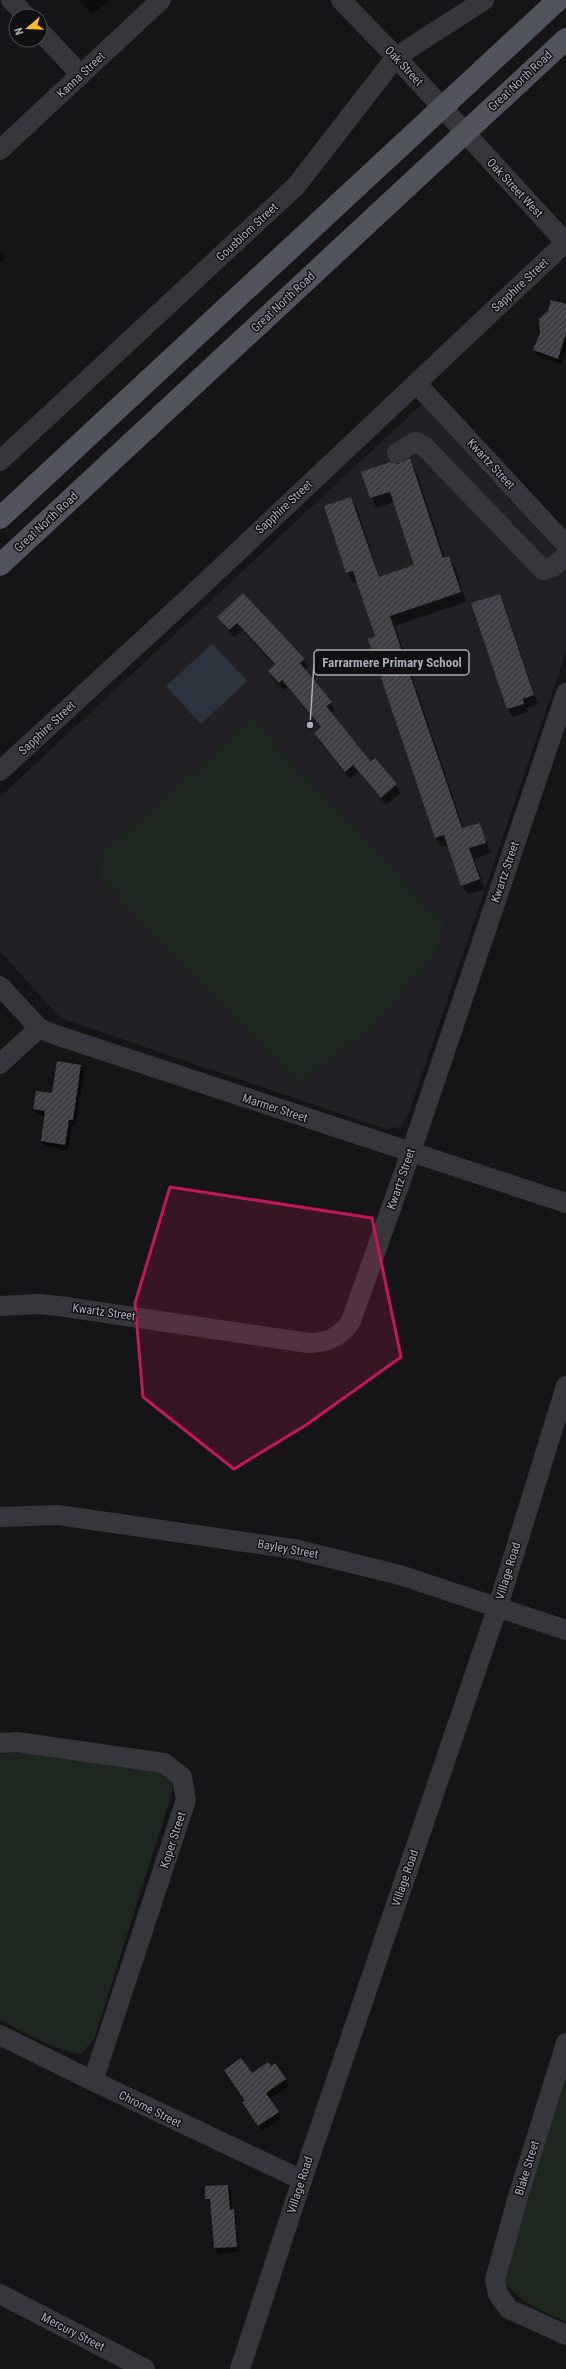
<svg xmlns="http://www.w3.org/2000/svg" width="566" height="2369" viewBox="0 0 566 2369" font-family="'Roboto Condensed',sans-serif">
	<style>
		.built { fill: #212125 }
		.green { fill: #1d261f }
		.water { fill: #2b343c }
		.shadow { fill: #0007 }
		.building { fill: url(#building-hatch) }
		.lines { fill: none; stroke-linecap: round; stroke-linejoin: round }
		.minor { stroke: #36373d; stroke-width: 20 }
		.major { stroke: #52545c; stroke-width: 22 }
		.marked { fill: #c2185b; fill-opacity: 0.2; stroke: #c2185b; stroke-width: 3; stroke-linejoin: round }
		.labels { text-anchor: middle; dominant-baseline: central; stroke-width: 3; stroke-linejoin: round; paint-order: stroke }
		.street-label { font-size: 12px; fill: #a7acb8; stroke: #101013 }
		.leader { fill: none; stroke: #a7acb8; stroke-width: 1.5 }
		.callout-dot { fill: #a7acb8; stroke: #101013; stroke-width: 1.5 }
		.callout { fill: #101013; stroke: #a7acb8; stroke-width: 1.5 }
		.callout-label { font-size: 13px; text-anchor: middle; font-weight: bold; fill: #a7acb8 }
	</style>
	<defs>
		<pattern id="building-hatch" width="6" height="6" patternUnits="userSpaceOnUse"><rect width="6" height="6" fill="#3f4045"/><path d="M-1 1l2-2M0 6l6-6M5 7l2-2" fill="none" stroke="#58595e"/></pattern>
	</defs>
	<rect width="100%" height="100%" fill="#151518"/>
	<polygon class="built" points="422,404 566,561 566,652 409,1112 401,1127 385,1129 60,1018 0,951 0,797"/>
	<g class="green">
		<polygon points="252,719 445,924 431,960 367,1033 299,1083 100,879 97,857"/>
		<path d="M0,1751L154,1763L173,1782L171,1796L94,2039L81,2054C52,2049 26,2034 0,2020Z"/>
		<path d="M566,2065V2322C536,2307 517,2303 499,2273Z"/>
	</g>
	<polygon class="water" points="212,644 247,681 201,724 166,686"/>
	<g class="shadow">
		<polygon points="80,0 109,0 92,15"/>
		<polygon points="0,253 5,259 0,263"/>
		<polygon points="566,305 566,349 561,364 538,355 534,350"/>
		<polygon points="410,460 416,470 445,558 449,557 455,567 466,602 395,626 464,829 479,824 491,853 474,859 485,889 468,895 462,885 448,845 441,847 436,837 376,637 358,581 353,583 347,572 351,498 357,508 380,578 416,566 394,502 376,508 362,473 398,466"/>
		<polygon points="243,594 304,659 308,667 305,670 335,710 331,713 371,763 375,760 396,785 401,793 386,805 358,772 350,779 319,741 315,733 321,728 287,687 284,690 273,679 269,671 275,666 242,630 234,637 223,625 219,618"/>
		<polygon points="499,595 504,604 538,704 527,708 528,712 513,717 508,709 473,604"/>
		<polygon points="81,1066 84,1072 75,1126 72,1125 68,1150 45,1146 42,1141 45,1116 37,1114 34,1109 52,1095"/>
		<polygon points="275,2064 289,2086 269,2099 281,2118 262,2131 247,2108 246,2101"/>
		<polygon points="228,2186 231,2191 232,2210 236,2216 239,2252 218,2254 215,2248 211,2204 206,2199"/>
	</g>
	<g class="building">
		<polygon points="551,300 566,304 566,333 558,359 533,350 540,333 539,319 548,311"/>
		<polygon points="410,458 443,558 449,556 461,592 390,616 462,828 480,823 486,843 469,848 480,879 461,886 444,835 435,838 368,639 375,636 353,571 346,573 324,506 351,497 379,577 414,565 390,492 370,498 361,472 390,462 398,464"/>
		<polygon points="243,593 305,659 300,663 332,702 326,706 371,762 375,758 397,784 381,798 353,765 345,772 314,733 321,727 282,680 279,683 268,671 275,664 237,623 229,630 217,617"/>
		<polygon points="500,594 534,695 523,699 524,704 507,709 471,603"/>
		<polygon points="57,1061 81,1065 73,1120 69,1120 65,1145 41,1141 45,1111 33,1109 36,1091 52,1093"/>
		<polygon points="241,2058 252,2073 268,2062 271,2066 275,2063 286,2079 266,2093 279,2112 258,2126 242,2102 245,2101 224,2070"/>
		<polygon points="228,2185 230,2210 234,2209 237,2247 214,2248 210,2199 205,2199 205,2186"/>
	</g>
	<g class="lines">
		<g class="minor">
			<polyline points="11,0 26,16"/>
			<polyline points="341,0 396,57 566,243"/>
			<polyline points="40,31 81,75"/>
			<polyline points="0,150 161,0"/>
			<polyline points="416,383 566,545"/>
			<polyline points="397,453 415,442 424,446 543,570 553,567 566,556"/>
			<polyline points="0,461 296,186 396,57 484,0"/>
			<polyline points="0,771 196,591 566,242"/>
			<polyline points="0,986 39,1028 53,1034 566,1203"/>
			<polyline points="0,1064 39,1028"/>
			<path d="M0,1306L38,1304L59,1306L308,1343C327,1343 341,1337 351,1321L411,1152L566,693"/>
			<polyline points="0,1517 58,1515 294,1549 400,1575 566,1630"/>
			<polyline points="0,1743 17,1742 164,1763 182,1777 186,1800 93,2081"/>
			<polyline points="0,2035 93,2081 302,2180"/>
			<polyline points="566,2043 517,2200 495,2280 498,2294 509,2309 566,2335"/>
			<polyline points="0,2294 145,2369"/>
			<polyline points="240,2369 302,2180 498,1606 566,1386"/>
		</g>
		<g class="major">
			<polyline points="0,518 558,0"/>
			<polyline points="0,565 566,39"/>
		</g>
	</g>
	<path class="marked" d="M170,1187L372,1218L401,1357L306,1425L234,1469L143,1397L135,1303Z"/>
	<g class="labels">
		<g class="street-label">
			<text transform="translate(404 66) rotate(47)">Oak Street</text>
			<text transform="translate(81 75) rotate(-43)">Kanna Street</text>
			<text transform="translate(520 81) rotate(-43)">Great North Road</text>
			<text transform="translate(515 188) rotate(47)">Oak Street West</text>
			<text transform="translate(247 232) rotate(-43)">Gousblom Street</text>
			<text transform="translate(520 285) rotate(-43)">Sapphire Street</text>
			<text transform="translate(283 302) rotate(-43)">Great North Road</text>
			<text transform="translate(491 464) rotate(47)">Kwartz Street</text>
			<text transform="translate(284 507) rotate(-43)">Sapphire Street</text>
			<text transform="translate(46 522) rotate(-43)">Great North Road</text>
			<text transform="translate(47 728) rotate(-43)">Sapphire Street</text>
			<text transform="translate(505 872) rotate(-71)">Kwartz Street</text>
			<text transform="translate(275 1108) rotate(18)">Marmer Street</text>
			<text transform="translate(401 1179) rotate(-71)">Kwartz Street</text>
			<text transform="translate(104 1312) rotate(8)">Kwartz Street</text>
			<text transform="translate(288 1549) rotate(10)">Bayley Street</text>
			<text transform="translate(508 1571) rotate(-73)">Village Road</text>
			<text transform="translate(173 1840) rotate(-72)">Koper Street</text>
			<text transform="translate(405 1878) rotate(-71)">Village Road</text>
			<text transform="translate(150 2109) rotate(26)">Chrome Street</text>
			<text transform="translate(527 2168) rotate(-73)">Blake Street</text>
			<text transform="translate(300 2185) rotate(-72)">Village Road</text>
			<text transform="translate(73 2332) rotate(27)">Mercury Street</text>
		</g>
	</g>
	<path class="leader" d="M310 725L314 663"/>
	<circle class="callout-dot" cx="310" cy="725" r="4"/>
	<rect class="callout" x="314" y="650" width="155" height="25" rx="4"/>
	<g class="callout-label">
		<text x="392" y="667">Farrarmere Primary School</text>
	</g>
	<g transform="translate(28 28) rotate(251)"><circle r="19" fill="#101013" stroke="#4c4e55"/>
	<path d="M0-3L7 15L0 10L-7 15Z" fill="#faba2b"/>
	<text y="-6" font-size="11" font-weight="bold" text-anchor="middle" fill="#a7acb8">N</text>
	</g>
</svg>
